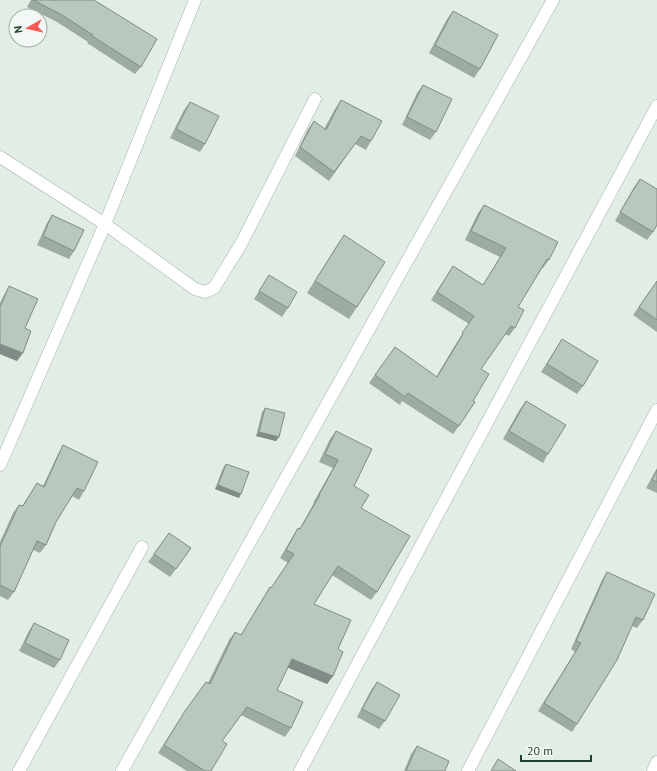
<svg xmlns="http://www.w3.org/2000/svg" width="657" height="771" viewBox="0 0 657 771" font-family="'PT Sans',sans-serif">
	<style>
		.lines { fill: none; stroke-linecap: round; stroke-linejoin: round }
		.minor-casing { stroke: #a4b5ac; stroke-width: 13 }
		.minor { stroke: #fff; stroke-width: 12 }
		.wall { fill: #9daca3 }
		.shaded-wall { fill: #808c85 }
		.building { fill: #b7c8be; stroke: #808c85 }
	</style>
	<rect width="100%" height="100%" fill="#e2ede6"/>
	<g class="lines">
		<defs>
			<g id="minor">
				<polyline points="0,157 105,224 195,289 205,292 214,288 241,244 315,99"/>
				<polyline points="0,465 105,224 195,0"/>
				<polyline points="19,771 142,547"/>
				<polyline points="122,771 553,0"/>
				<polyline points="300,771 657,106"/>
				<polyline points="468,771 657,410"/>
				<polyline points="653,771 657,762"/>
			</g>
		</defs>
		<use href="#minor" class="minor-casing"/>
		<use href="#minor" class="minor"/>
	</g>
	<g class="wall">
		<polygon points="31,0 94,0 141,67 135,74 87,43 88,42 57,22 27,7"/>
		<polygon points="453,11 480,69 474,78 429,53 447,19"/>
		<polygon points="423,85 436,132 430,140 402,125 417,93"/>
		<polygon points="341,100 371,141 366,150 355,144 329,181 295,156 308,129 314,121 324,129 335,109"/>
		<polygon points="190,102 205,144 200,152 170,138 184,110"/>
		<polygon points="640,179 653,232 647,240 615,221 634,187"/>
		<polygon points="484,205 549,260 543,268 542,268 518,307 515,328 509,336 505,334 481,369 473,401 459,426 453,434 402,401 400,405 369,383 395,347 436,377 457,342 469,324 431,300 453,266 483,285 500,257 465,240 478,213"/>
		<polygon points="52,215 74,251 69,259 37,245 47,223"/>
		<polygon points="344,235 357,307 349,319 307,293 336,247"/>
		<polygon points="269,275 288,308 282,317 254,299"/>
		<polygon points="657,281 657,332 633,315"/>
		<polygon points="9,286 25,328 17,361 0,354 0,303 4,295"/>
		<polygon points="562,339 583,386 577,394 541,372"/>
		<polygon points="526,401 548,454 543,463 503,439 520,409"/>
		<polygon points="265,408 279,437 276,441 256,436 262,412"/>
		<polygon points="336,431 361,508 377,592 371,600 332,575 314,604 338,649 333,676 327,684 288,667 277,690 291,728 285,737 241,715 222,741 211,771 187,771 158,753 185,711 208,683 229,640 235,632 241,635 265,595 270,587 271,588 288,563 280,558 293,536 298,528 300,528 314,503 313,503 333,468 319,462 330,439"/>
		<polygon points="63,445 84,491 79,500 72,496 56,522 46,545 40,553 33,550 14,592 8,600 0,596 0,542 13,513 19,505 22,506 37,483 43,486 58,454"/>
		<polygon points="226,464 239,498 215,489 223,468"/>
		<polygon points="657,468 657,493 646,488"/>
		<polygon points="169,533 191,548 170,577 148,562"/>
		<polygon points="607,572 643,620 637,628 632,626 577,724 572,732 538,711 575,652 571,649 602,580"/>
		<polygon points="34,623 60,660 54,668 19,651 29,631"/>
		<polygon points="377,682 385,721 379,729 357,717 371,690"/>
		<polygon points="417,746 445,771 404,771 411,754"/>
	</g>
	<g class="shaded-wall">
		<polygon points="0,344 23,353 17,361 0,354"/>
		<polygon points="259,432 279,437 276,441 256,436"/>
		<polygon points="218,485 241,494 239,498 215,489"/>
		<polygon points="292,659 333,676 327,684 286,667"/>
	</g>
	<g class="building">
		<polygon points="33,0 94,0 157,39 141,67 92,36 93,35 62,15"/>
		<polygon points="453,11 498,35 480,69 435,45"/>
		<polygon points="423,85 452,99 436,132 407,117"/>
		<polygon points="341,100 382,121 371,141 361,136 334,172 300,147 314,121 326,130"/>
		<polygon points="190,102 219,116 205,144 176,129"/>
		<polygon points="640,179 657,189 657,225 653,232 620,212"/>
		<polygon points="484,205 558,242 549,260 547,259 518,307 524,310 515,328 511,326 481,369 489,374 473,401 475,402 459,426 408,393 405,397 375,375 395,347 437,377 463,334 462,333 474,316 437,292 453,266 483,285 506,248 471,231"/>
		<polygon points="52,215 84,230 74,251 43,236"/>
		<polygon points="344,235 385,262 357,307 315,281"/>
		<polygon points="269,275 297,292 288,308 259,291"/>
		<polygon points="657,281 657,320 639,307"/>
		<polygon points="9,286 38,299 25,328 31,331 23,353 0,344 0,307"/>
		<polygon points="562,339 598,361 583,386 547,364"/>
		<polygon points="526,401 566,425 548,454 509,431"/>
		<polygon points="265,408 285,413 279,437 259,432"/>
		<polygon points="336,431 372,449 354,486 369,495 361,508 410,536 377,592 338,566 314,604 351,620 338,649 343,652 333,676 292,659 277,690 303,702 291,728 247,707 222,741 227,744 211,771 205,771 164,745 185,711 206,682 210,684 235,632 241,635 270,587 271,588 294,554 286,550 298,528 300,529 320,495 319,495 338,460 325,454"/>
		<polygon points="63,445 98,462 84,491 77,488 56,522 46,545 37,541 14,592 0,585 0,546 19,505 23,506 37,483 44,487"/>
		<polygon points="226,464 249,472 241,494 218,485"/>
		<polygon points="657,470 657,482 652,480"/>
		<polygon points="169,533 191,548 176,569 154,554"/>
		<polygon points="607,572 655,594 643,620 636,617 617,660 577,724 544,703 581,643 576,641"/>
		<polygon points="34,623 69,640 60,660 25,643"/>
		<polygon points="377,682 400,695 385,721 362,709"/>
		<polygon points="417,746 449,761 445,771 406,771"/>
		<polygon points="498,759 516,771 491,771"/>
	</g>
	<g transform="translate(28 28) rotate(262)"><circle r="19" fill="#f2f9f4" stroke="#9eafa6"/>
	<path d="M0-3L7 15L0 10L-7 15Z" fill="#fa5a53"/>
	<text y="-6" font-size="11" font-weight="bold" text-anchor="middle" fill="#213f31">N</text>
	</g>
	<path d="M521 755v6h70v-6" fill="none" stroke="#213f31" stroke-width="2"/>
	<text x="527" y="755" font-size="12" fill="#213f31" stroke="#f2f9f4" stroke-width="3" paint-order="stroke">20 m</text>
</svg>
